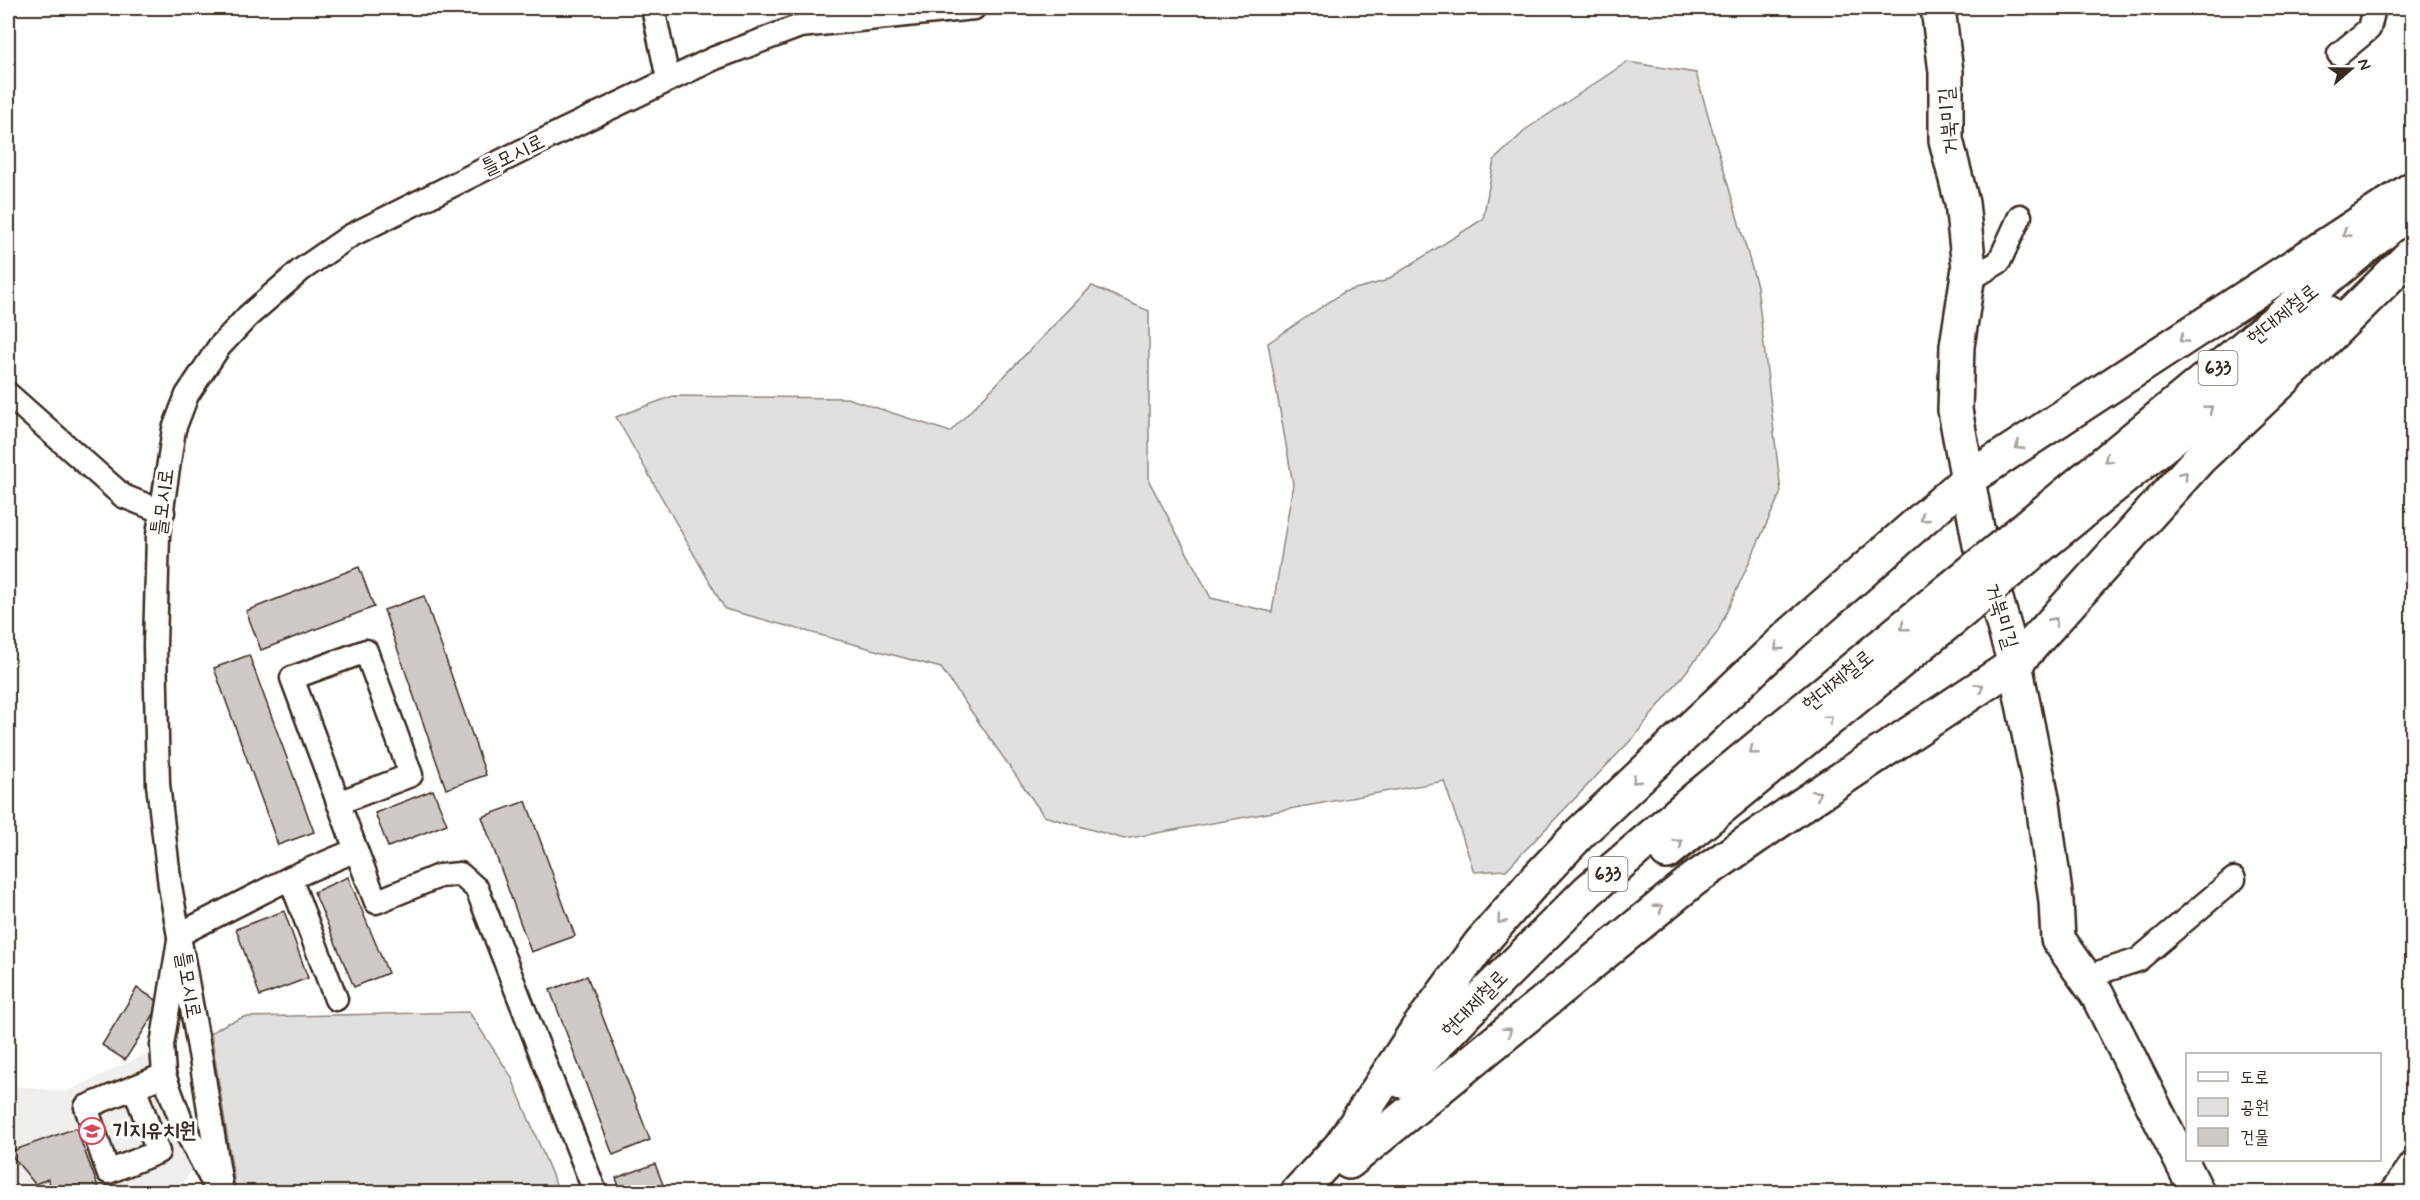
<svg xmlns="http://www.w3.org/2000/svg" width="2420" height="1200" viewBox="0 0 2420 1200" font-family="Mynerve,'Poor Story',sans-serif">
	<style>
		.built { fill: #f1efee }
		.green { fill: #e2e0de; stroke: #8e857e; stroke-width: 1.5 }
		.building { fill: #cfcac7; stroke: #3b2a1e; stroke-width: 1.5 }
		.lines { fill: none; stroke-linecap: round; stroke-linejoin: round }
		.street-casing { stroke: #3b2a1e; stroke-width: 27 }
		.secondary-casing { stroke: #3b2a1e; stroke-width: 38 }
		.highway-casing { stroke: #3b2a1e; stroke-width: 38 }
		.street { stroke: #fff; stroke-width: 22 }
		.secondary { stroke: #fff; stroke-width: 33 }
		.highway { stroke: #fff; stroke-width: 33 }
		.highway-bridge-casing { stroke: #3b2a1e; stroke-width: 38; stroke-linecap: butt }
		.highway-bridge { stroke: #fff; stroke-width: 33 }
		.oneway { stroke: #a79f9a }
		.labels { text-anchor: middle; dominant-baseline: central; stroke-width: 6; stroke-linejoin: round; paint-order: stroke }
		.shield { fill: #fff; stroke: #766a62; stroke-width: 1.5 }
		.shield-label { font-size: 20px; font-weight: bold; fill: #3b2a1e }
		.street-label { font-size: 21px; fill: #3b2a1e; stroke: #fff }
		.poi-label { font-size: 21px; font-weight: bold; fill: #3b2a1e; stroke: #fff; text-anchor: start }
	</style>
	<rect width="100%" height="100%" fill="#fff"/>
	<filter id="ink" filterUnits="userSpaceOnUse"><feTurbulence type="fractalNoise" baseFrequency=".0167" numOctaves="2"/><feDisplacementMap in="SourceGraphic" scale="12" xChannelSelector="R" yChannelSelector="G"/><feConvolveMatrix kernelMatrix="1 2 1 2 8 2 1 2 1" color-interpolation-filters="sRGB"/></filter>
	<g filter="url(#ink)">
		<polygon class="built" points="147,1053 192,1169 179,1192 8,1192 8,1085 66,1092"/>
		<g class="green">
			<polygon points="1627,62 1696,73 1757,286 1781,492 1717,633 1633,738 1506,870 1474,872 1444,781 1124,839 1044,816 941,668 725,609 616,417 673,396 847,398 950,432 1092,286 1149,311 1149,481 1211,598 1272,612 1293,484 1268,343 1344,292 1385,281 1483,219 1494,160 1528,128"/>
			<polygon points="469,1012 511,1076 559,1192 236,1192 211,1033 226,1024 244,1017"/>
		</g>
		<g class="building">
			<polygon points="359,567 374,607 261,650 246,611"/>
			<polygon points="424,596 486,775 446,789 384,610"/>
			<polygon points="249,655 314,832 278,845 214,668"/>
			<polygon points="433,790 447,824 388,847 375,813"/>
			<polygon points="526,801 575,936 531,952 482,817"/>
			<polygon points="348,877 388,973 354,987 314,892"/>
			<polygon points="284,911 308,978 260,996 236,929"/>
			<polygon points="587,976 650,1140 613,1155 550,990"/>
			<polygon points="137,988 161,1003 125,1060 102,1045"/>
			<polygon points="76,1128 100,1192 53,1192 48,1179 35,1184 9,1152"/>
			<polygon points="655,1164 666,1192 621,1192 616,1178"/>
		</g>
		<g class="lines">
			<defs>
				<g id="street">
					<polyline points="653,8 668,79"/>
					<polyline points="2339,54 2369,29 2374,8"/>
					<polyline points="1967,281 1999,262 2020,216"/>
					<polyline points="8,394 123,496 163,512"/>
					<polyline points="356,850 376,902 439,876 460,874 477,889 595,1192"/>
					<polyline points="290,878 336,999"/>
					<polyline points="2085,977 2138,960 2234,879"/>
					<polyline points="164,1075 183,1126 213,1182"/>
					<polyline points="134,1087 158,1152 108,1172 86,1107 164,1075 162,1045 180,934 290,878 356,850 292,678 366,651 411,775 338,803"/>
					<polyline points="222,1192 201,1059 170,886 158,784 155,645 158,535 174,429 187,395 219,347 248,316 301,270 350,236 560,132 715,58 800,26 974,8"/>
					<polyline points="2391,1192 2412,1163"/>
				</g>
				<polyline id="secondary" points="1938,8 1946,72 1946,140 1962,203 1969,268 1957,346 1955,410 1980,545 2015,664 2043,803 2056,901 2058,939 2097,994 2197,1192"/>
				<g id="highway">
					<polyline points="2024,529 2397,221"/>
					<polyline points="2033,552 2327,312"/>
					<polyline points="1667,852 1962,611"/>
					<polyline points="1402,1081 1468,1011 1588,891 1694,800 1949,590"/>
					<polyline points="1341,1146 1419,1027 1480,944 1530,886 1581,832 1788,637 1968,479 2412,189"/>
					<polyline points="1349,1162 1693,880 1802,805 2015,664 2199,459 2311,354 2412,254"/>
					<polyline points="1298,1192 1356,1130"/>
				</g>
			</defs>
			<use href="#street" class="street-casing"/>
			<use href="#secondary" class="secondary-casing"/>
			<use href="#highway" class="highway-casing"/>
			<use href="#street" class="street"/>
			<use href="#secondary" class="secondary"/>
			<use href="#highway" class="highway"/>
			<defs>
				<g id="highway-bridge">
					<polyline points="1949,590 2024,529"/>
					<polyline points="1962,611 2033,552"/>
				</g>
			</defs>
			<use href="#highway-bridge" class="highway-bridge-casing"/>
			<use href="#highway-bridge" class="highway-bridge"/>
		</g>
		<defs><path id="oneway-chevron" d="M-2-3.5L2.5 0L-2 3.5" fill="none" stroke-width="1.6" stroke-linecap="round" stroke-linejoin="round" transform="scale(1.5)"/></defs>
		<g class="oneway">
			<use href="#oneway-chevron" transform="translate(2346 233) rotate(147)"/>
			<use href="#oneway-chevron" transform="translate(2183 339) rotate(147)"/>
			<use href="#oneway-chevron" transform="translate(2209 409) rotate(-39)"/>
			<use href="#oneway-chevron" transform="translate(2019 446) rotate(147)"/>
			<use href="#oneway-chevron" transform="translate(2108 459) rotate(141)"/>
			<use href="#oneway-chevron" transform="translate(2184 475) rotate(-48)"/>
			<use href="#oneway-chevron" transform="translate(1924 518) rotate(139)"/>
			<use href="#oneway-chevron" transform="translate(2054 621) rotate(-48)"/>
			<use href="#oneway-chevron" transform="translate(1904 627) rotate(141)"/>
			<use href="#oneway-chevron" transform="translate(1778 647) rotate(137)"/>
			<use href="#oneway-chevron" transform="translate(1980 687) rotate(-33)"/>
			<use href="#oneway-chevron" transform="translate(1829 719) rotate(-39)"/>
			<use href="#oneway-chevron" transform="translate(1753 751) rotate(141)"/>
			<use href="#oneway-chevron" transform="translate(1636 780) rotate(137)"/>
			<use href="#oneway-chevron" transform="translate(1817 794) rotate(-33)"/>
			<use href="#oneway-chevron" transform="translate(1679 843) rotate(-39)"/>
			<use href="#oneway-chevron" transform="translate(1659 908) rotate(-39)"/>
			<use href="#oneway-chevron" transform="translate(1501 920) rotate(130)"/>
			<use href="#oneway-chevron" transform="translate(1508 1031) rotate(-39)"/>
		</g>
	</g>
	<defs>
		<symbol id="school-ring" viewBox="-11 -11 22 22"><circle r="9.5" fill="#fff" stroke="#d1495b" stroke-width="1.5"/><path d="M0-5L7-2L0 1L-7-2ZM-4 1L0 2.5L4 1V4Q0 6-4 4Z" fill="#d1495b"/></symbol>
	</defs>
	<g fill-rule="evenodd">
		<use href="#school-ring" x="77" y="1116" width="30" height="30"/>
	</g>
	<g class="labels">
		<g class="shield">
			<rect x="2198.5" y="351" width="39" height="34" rx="4.5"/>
			<rect x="1588.5" y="857" width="39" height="34" rx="4.5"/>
		</g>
		<g class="shield-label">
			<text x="2218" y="368">633</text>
			<text x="1608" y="874">633</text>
		</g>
		<g class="street-label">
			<text transform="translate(1949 121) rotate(-94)">거북미길</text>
			<text transform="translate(513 155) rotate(-26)">틀모시로</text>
			<text transform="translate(2283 315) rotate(-39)">현대제철로</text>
			<text transform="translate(163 502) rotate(-83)">틀모시로</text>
			<text transform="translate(2001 616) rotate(73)">거북미길</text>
			<text transform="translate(1838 681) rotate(-39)">현대제철로</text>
			<text transform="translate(188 985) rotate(80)">틀모시로</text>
			<text transform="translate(1475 1004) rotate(-46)">현대제철로</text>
		</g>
		<g class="poi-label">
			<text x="112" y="1131">기지유치원</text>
		</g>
	</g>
	<rect width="2420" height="1200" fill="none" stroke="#fff" stroke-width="30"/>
	<rect x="15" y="15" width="2390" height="1170" fill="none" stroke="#3b2a1e" stroke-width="2" filter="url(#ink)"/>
	<rect x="2186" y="1053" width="195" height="108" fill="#ffffff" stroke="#b1aaa5" stroke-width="1.5"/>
	<rect x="2198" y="1072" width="30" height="9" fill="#ffffff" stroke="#b1aaa5" stroke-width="1.5"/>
	<text x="2240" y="1083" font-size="18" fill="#3b2a1e">도로</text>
	<rect x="2198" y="1098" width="30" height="18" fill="#e2e0de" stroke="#b1aaa5" stroke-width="1.5"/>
	<text x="2240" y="1113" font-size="18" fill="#3b2a1e">공원</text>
	<rect x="2198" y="1128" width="30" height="18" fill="#cfcac7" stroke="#b1aaa5" stroke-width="1.5"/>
	<text x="2240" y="1143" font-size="18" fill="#3b2a1e">건물</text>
	<g transform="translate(2351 69) rotate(70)" stroke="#ffffff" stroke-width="4.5" paint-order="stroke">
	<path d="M0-4.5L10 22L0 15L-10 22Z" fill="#3b2a1e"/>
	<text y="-9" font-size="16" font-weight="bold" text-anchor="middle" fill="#3b2a1e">N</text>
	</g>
</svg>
